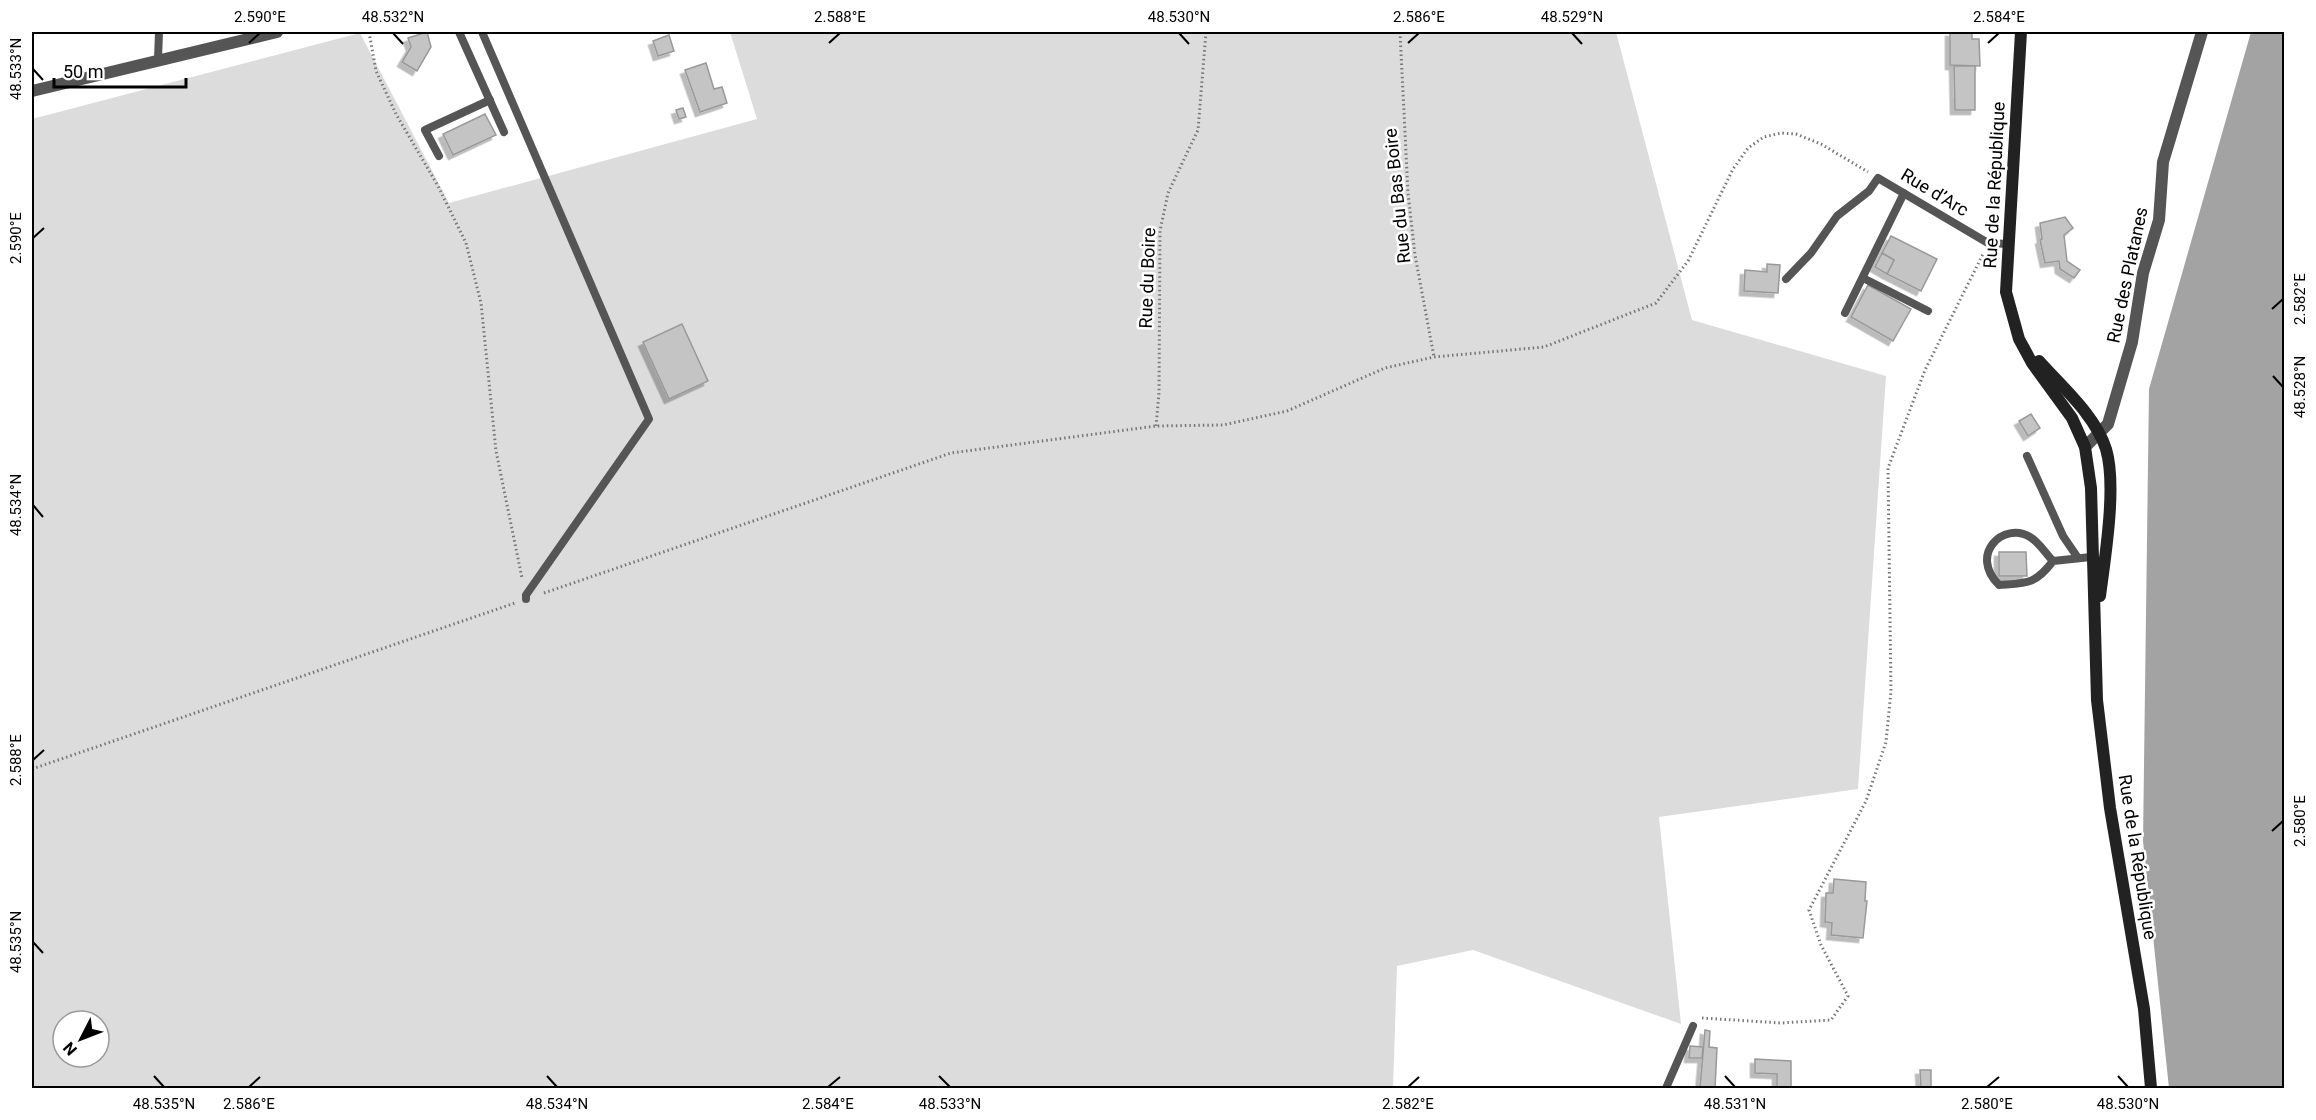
<svg xmlns="http://www.w3.org/2000/svg" width="2316" height="1120" viewBox="0 0 2316 1120" font-family="Roboto,sans-serif">
	<style>
		.green { fill: #dcdcdc; fill-rule: evenodd }
		.water { fill: #a3a3a3 }
		.building { fill: #c4c4c4; stroke: #999; stroke-width: 1.5; filter: url(#shadow) }
		.lines { fill: none; stroke-linecap: round; stroke-linejoin: round }
		.path { stroke: #777; stroke-width: 3; stroke-dasharray: 1.5 3; stroke-linecap: butt }
		.lane { stroke: #555; stroke-width: 8 }
		.street { stroke: #555; stroke-width: 12 }
		.secondary { stroke: #222; stroke-width: 12 }
		.ticks { fill: none; stroke: #000; stroke-width: 2 }
		.labels { text-anchor: middle; dominant-baseline: central; stroke-width: 5; stroke-linejoin: round; paint-order: stroke }
		.street-label { font-size: 18px; fill: #000; stroke: #fff }
		.neatline { fill: none; stroke: #000; stroke-width: 2 }
		.ticks-label { font-size: 15px; text-anchor: middle; fill: #000 }
	</style>
	<defs>
		<filter id="shadow"><feDropShadow dx="-4.5" dy="4.5" stdDeviation="0" flood-color="#0004"/></filter>
	</defs>
	<rect width="100%" height="100%" fill="#fff"/>
	<path class="green" d="M730,32H1616L1692,320L1886,376L1858,789L1659,817L1681,1024L1473,950L1397,966L1393,1088H32V119L360,33L449,203L757,119ZM63,1021H99V1057H63Z"/>
	<polygon class="water" points="2251,32 2284,32 2284,1088 2169,1088 2143,841 2149,389"/>
	<g class="building">
		<polygon points="427,32 431,47 417,71 402,62 411,47 408,38"/>
		<polygon points="1950,32 1972,32 1972,39 1979,39 1980,66 1950,65"/>
		<polygon points="669,35 674,51 658,56 653,41"/>
		<polygon points="706,63 714,89 722,87 727,103 700,112 685,70"/>
		<polygon points="1954,66 1975,66 1975,110 1955,110"/>
		<polygon points="683,108 686,117 679,119 676,110"/>
		<polygon points="485,114 496,135 453,155 443,134"/>
		<polygon points="2065,217 2073,228 2064,235 2067,261 2080,270 2074,278 2060,269 2059,261 2045,263 2040,240 2042,239 2040,223"/>
		<polygon points="1891,236 1937,259 1921,291 1887,274 1894,260 1882,253"/>
		<polygon points="1882,253 1894,260 1887,274 1875,267"/>
		<polygon points="1767,264 1780,265 1778,293 1744,291 1745,270 1767,272"/>
		<polygon points="1868,285 1911,309 1893,341 1851,317"/>
		<polygon points="682,324 708,381 669,399 643,342"/>
		<polygon points="2031,414 2040,428 2028,436 2019,421"/>
		<polygon points="1999,552 2026,552 2027,576 1999,576"/>
		<polygon points="1834,879 1866,882 1865,901 1867,901 1863,938 1831,935 1832,923 1825,922 1826,893 1833,893"/>
		<polygon points="1705,1030 1710,1031 1709,1047 1717,1048 1715,1088 1700,1088"/>
		<polygon points="1690,1046 1703,1047 1702,1058 1689,1058"/>
		<polygon points="1755,1059 1791,1061 1791,1088 1777,1088 1777,1074 1755,1073"/>
		<polygon points="1920,1070 1931,1070 1931,1088 1921,1088"/>
	</g>
	<g class="lines">
		<g class="path">
			<polyline points="369,32 376,71 396,114 438,186 466,243 481,303 496,451 522,578"/>
			<polyline points="1400,32 1408,193 1415,255 1434,357"/>
			<polyline points="1156,426 1159,393 1160,231 1168,193 1198,130 1206,32"/>
			<polyline points="544,593 951,453 1156,426 1223,425 1287,411 1385,368 1434,357 1544,347 1656,303 1688,261 1733,169 1748,148 1764,137 1781,133 1796,134 1821,144 1868,172"/>
			<polyline points="32,769 515,603"/>
			<polyline points="1702,1018 1781,1023 1831,1020 1848,996 1821,945 1809,910 1866,801 1886,742 1891,691 1888,468 1925,370 1983,254"/>
		</g>
		<g class="lane">
			<polyline points="459,32 504,132"/>
			<polyline points="482,32 649,419 526,595 526,599"/>
			<polyline points="158,59 159,32"/>
			<polyline points="439,156 425,130 490,100"/>
			<polyline points="1863,278 1928,311"/>
			<polyline points="1786,279 1811,253 1837,216 1869,191 1878,178 1988,243 2008,244"/>
			<polyline points="1845,313 1904,193"/>
			<polyline points="2027,456 2063,536 2078,558"/>
			<path d="M2053,561C2035,585 2026,583 1999,585C1968,554 2004,521 2030,537C2039,542 2046,554 2053,561L2091,557"/>
			<polyline points="1666,1088 1693,1026"/>
		</g>
		<g class="street">
			<polyline points="32,91 277,32"/>
			<polyline points="2085,447 2108,424 2132,342 2143,273 2159,220 2163,162 2202,32"/>
		</g>
		<g class="secondary">
			<polyline points="2021,32 2006,292 2019,339 2032,363 2072,418 2085,447 2091,488 2097,700 2110,808 2144,1009 2151,1088"/>
			<path d="M2039,361C2062,387 2095,415 2106,449C2117,486 2105,557 2100,596"/>
		</g>
	</g>
	<path class="ticks" d="M393,33L403,44M1179,33L1189,44M1572,33L1582,44M249,43L260,33M829,43L840,33M1408,43L1419,33M1988,43L1999,33M33,69L43,80M33,238L44,228M2272,309L2283,299M2273,376L2283,387M33,505L43,517M33,760L44,750M2272,831L2283,821M33,942L43,953M154,1076L164,1087M547,1076L557,1087M939,1076L950,1087M1725,1076L1735,1087M2118,1076L2128,1087M249,1087L260,1077M828,1087L840,1077M1408,1087L1419,1077M1987,1087L1999,1077"/>
	<g class="labels">
		<g class="street-label">
			<text transform="translate(1994 185) rotate(-87)">Rue de la République</text>
			<text transform="translate(1935 192) rotate(31)">Rue d’Arc</text>
			<text transform="translate(1397 196) rotate(-96)">Rue du Bas Boire</text>
			<text transform="translate(2127 275) rotate(-78)">Rue des Platanes</text>
			<text transform="translate(1147 278) rotate(-88)">Rue du Boire</text>
			<text transform="translate(2138 857) rotate(81)">Rue de la République</text>
		</g>
	</g>
	<rect width="2316" height="1120" fill="none" stroke="#ffffff" stroke-width="66"/>
	<g transform="translate(81 1039) rotate(228)"><circle r="28" fill="#ffffff" stroke="#999999" stroke-width="1.5"/>
	<path d="M0-4.5L10 22L0 15L-10 22Z" fill="#000000"/>
	<text y="-9" font-size="16" font-weight="bold" text-anchor="middle" fill="#000000">N</text>
	</g>
	<path d="M54 78v9h132v-9" fill="none" stroke="#000000" stroke-width="3"/>
	<text x="63" y="78" font-size="18" fill="#000000" stroke="#ffffff" stroke-width="4.5" paint-order="stroke">50 m</text>
	<rect x="33" y="33" width="2250" height="1054" class="neatline"/>
	<g class="ticks-label">
		<text x="260" y="22">2.590°E</text>
		<text x="393" y="22">48.532°N</text>
		<text x="840" y="22">2.588°E</text>
		<text x="1179" y="22">48.530°N</text>
		<text x="1419" y="22">2.586°E</text>
		<text x="1572" y="22">48.529°N</text>
		<text x="1999" y="22">2.584°E</text>
		<text transform="translate(16 69) rotate(-90)" y="5">48.533°N</text>
		<text transform="translate(16 238) rotate(-90)" y="5">2.590°E</text>
		<text transform="translate(2300 299) rotate(-90)" y="5">2.582°E</text>
		<text transform="translate(2300 387) rotate(-90)" y="5">48.528°N</text>
		<text transform="translate(16 505) rotate(-90)" y="5">48.534°N</text>
		<text transform="translate(16 760) rotate(-90)" y="5">2.588°E</text>
		<text transform="translate(2300 821) rotate(-90)" y="5">2.580°E</text>
		<text transform="translate(16 942) rotate(-90)" y="5">48.535°N</text>
		<text x="164" y="1109">48.535°N</text>
		<text x="249" y="1109">2.586°E</text>
		<text x="557" y="1109">48.534°N</text>
		<text x="828" y="1109">2.584°E</text>
		<text x="950" y="1109">48.533°N</text>
		<text x="1408" y="1109">2.582°E</text>
		<text x="1735" y="1109">48.531°N</text>
		<text x="1987" y="1109">2.580°E</text>
		<text x="2128" y="1109">48.530°N</text>
	</g>
</svg>
